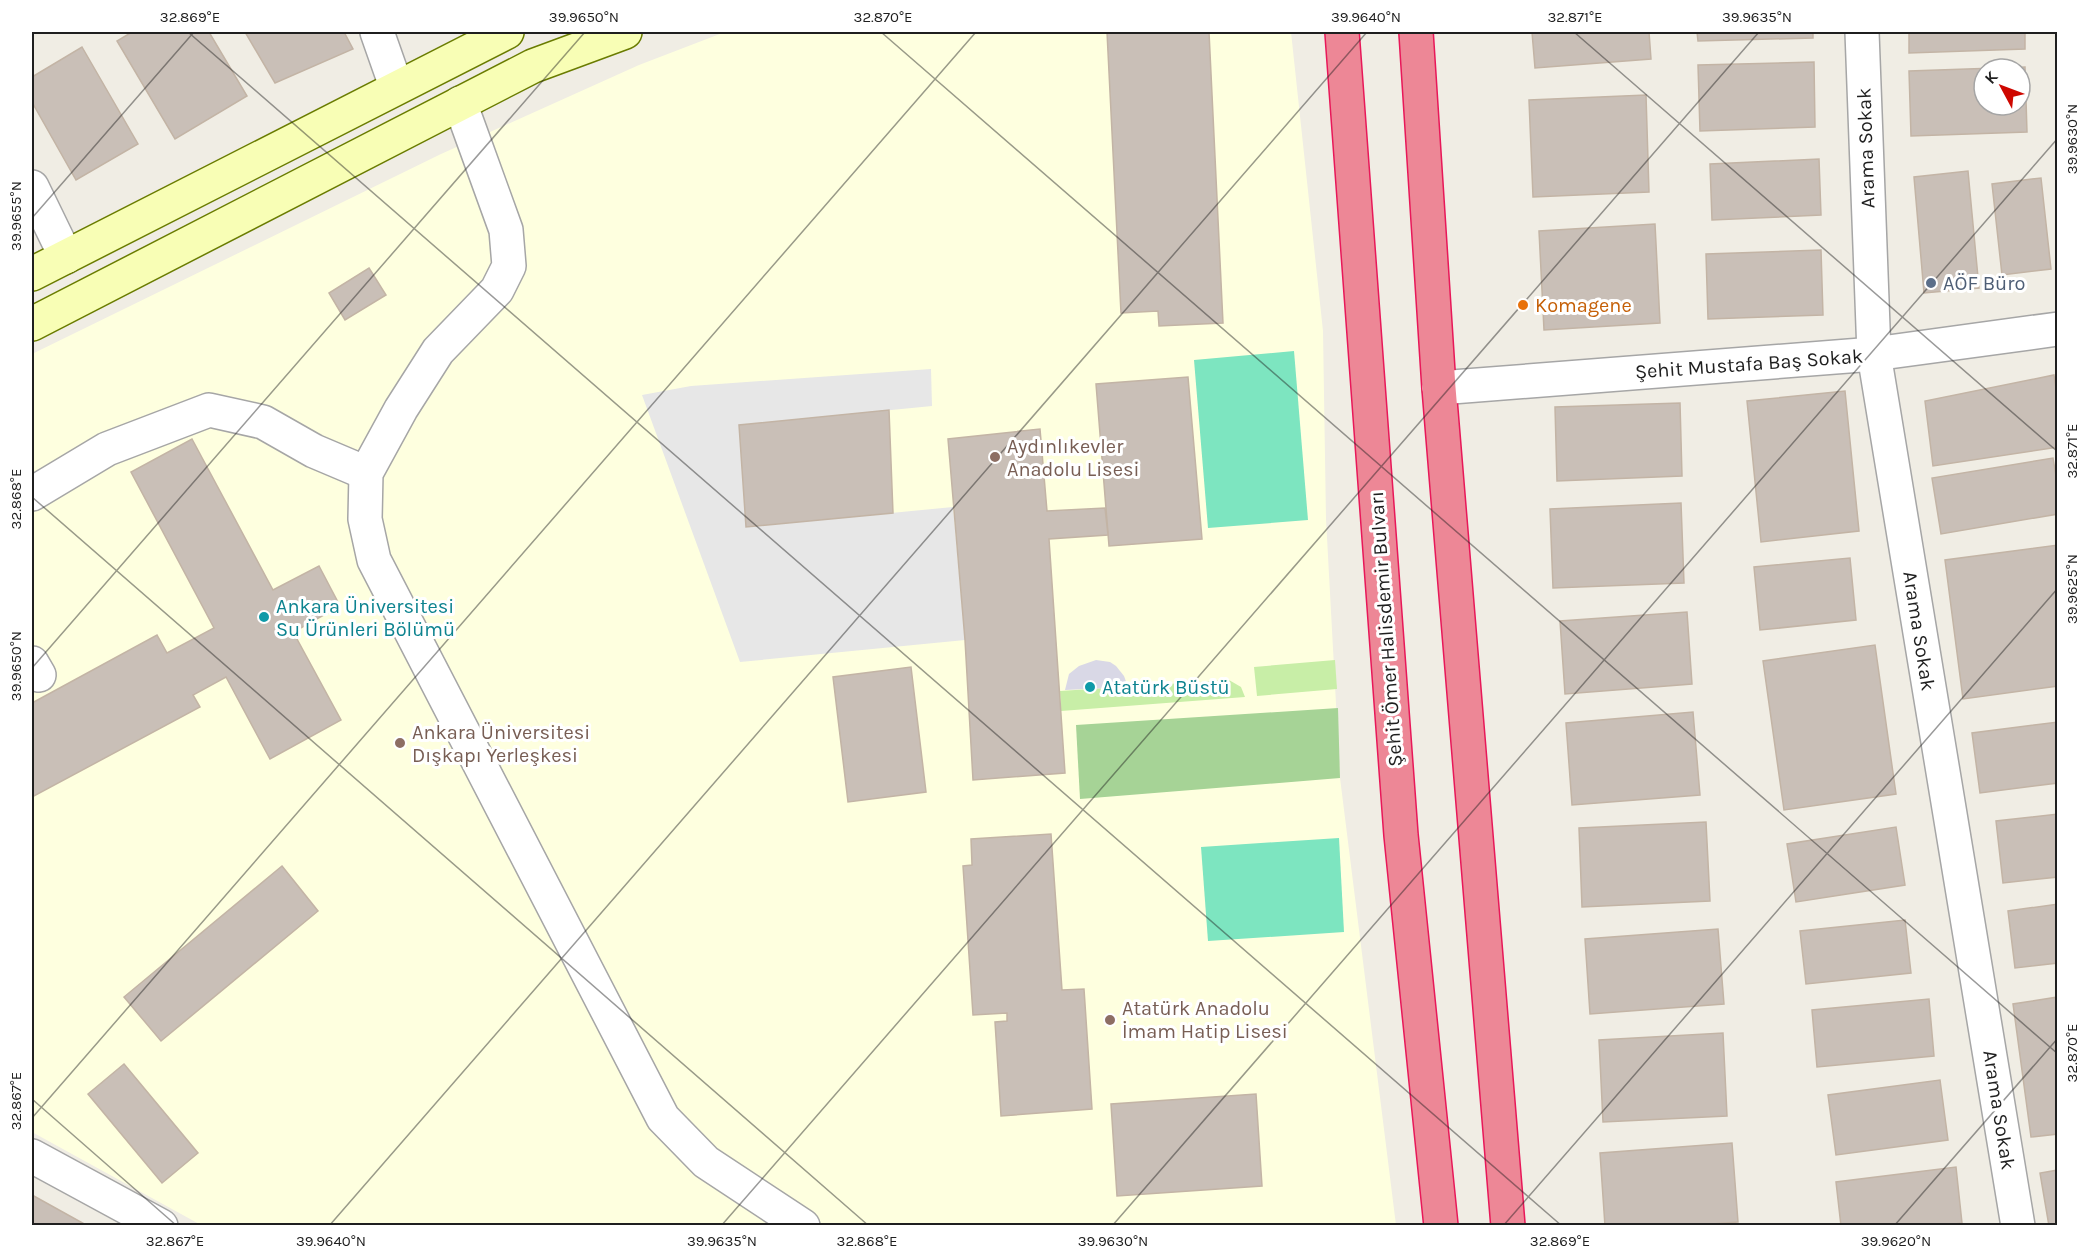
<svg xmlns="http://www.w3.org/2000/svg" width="2089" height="1257" viewBox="0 0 2089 1257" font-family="Karla,sans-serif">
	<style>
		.education { fill: #feffdf }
		.grass { fill: #c8eea7 }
		.forest { fill: #a6d396 }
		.pitch { fill: #7de5c0 }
		.parking { fill: #e7e7e7 }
		.plaza { fill: #d9d8e6 }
		.building { fill: #c9bfb7; stroke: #c3b4a5; stroke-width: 1.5; fill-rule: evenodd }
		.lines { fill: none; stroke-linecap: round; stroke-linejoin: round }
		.street-casing { stroke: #a6a6a6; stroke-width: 36 }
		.secondary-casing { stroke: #6a7c00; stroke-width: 36 }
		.highway-casing { stroke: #e81859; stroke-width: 36 }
		.street { stroke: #fff; stroke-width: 33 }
		.secondary { stroke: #f8feb5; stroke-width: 33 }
		.highway { stroke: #ed8796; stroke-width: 33 }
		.ticks { fill: none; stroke: #1f1f1f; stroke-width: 1.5; stroke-opacity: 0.45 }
		.service-dot { fill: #5c6f8a; stroke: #fff; stroke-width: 2 }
		.food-dot { fill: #e8710a; stroke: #fff; stroke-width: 2 }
		.education-dot { fill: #8d6e63; stroke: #fff; stroke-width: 2 }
		.culture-dot { fill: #0f9aa8; stroke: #fff; stroke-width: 2 }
		.labels { text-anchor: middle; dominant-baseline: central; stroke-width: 6; stroke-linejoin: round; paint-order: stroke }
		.street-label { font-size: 20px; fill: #1f1f1f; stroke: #fff }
		.service-label { font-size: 20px; fill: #4e5e75; stroke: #fff; text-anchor: start }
		.food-label { font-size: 20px; fill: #c56008; stroke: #fff; text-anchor: start }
		.education-label { font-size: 20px; fill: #785e54; stroke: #fff; text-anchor: start }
		.culture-label { font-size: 20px; fill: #0d838f; stroke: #fff; text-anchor: start }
		.neatline { fill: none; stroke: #1f1f1f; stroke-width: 2 }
		.ticks-label { font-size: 15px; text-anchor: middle; fill: #1f1f1f }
	</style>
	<rect width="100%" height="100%" fill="#f0ede4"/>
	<polygon class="education" points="725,32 1291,32 1323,331 1326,519 1340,778 1396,1225 201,1225 32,1132 32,354 441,154 639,65"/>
	<g class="grass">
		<polygon points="1335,660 1337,689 1257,696 1254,667"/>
		<polygon points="1229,680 1241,687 1245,697 1061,711 1060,691"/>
	</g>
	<polygon class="forest" points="1338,708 1340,778 1080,799 1076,725"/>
	<g class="pitch">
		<polygon points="1294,351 1308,520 1208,528 1194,360"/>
		<polygon points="1339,838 1344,932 1208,941 1201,847"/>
	</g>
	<polygon class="parking" points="931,369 932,406 739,425 746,527 953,507 965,640 740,662 642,395 691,386"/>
	<polygon class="plaza" points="1096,660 1110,662 1116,666 1124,676 1128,687 1065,690 1069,674 1079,666"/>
	<g class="building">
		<polygon points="132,32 209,32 247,96 175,139 117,41"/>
		<polygon points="245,32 344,32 353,49 275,83"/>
		<polygon points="1107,32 1209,32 1223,323 1159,326 1158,311 1121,313"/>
		<polygon points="1532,32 1649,32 1651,59 1535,68"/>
		<polygon points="1697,32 1813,32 1813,38 1698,41"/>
		<polygon points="1909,32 2025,32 2025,49 1909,53"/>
		<polygon points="82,47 138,144 76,180 32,102 32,77"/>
		<polygon points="1814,62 1815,127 1700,131 1698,65"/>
		<path d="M2025,67L2027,132L1911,136L1909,71ZM1984,69H2020V105H1984Z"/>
		<polygon points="1646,95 1649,192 1533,197 1529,100"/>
		<polygon points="1819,159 1821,215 1712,220 1710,164"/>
		<polygon points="1968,171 1979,288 1924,293 1914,177"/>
		<polygon points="2041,178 2051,269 2002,275 1992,184"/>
		<polygon points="1655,224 1660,323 1544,330 1539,231"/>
		<polygon points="1821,250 1823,315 1708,319 1706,254"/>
		<polygon points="369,268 386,295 345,320 329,293"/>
		<polygon points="2054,375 2058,402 2058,447 1933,466 1925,401"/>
		<polygon points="1188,377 1202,539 1109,546 1096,384"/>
		<polygon points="1845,391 1859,531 1761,542 1747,401"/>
		<polygon points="1680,403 1682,476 1557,481 1555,407"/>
		<polygon points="889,410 893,513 746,527 739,425"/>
		<polygon points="1040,429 1047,511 1105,508 1108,535 1049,539 1065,773 973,780 965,640 948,439"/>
		<polygon points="192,439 273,590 319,566 340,606 297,630 297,639 341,720 270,759 226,677 193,695 200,707 32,797 32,703 157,635 167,653 214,628 131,472"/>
		<polygon points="2053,458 2058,488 2058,514 1941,534 1932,478"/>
		<polygon points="1681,503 1684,583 1553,588 1550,509"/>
		<polygon points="2058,545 2058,686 1963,699 1945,560"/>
		<polygon points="1850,558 1856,620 1760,630 1754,567"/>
		<polygon points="1687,612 1692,684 1565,694 1560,621"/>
		<polygon points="1875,645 1896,794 1784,810 1763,661"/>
		<polygon points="911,667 926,792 848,802 833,677"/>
		<polygon points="1693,712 1700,795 1572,805 1566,723"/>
		<polygon points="2058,722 2058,783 1980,793 1972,733"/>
		<polygon points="2058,814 2058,877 2003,883 1996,821"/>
		<polygon points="1706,822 1710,901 1582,907 1579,828"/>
		<polygon points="1896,827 1905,885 1796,902 1787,844"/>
		<polygon points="1051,834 1062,990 1084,989 1092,1109 1001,1116 995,1022 1007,1021 1007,1013 973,1015 963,866 972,865 971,839"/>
		<polygon points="282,866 318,911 161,1041 124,997"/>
		<polygon points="2058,904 2058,963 2015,968 2008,911"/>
		<polygon points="1905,920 1911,973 1806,984 1800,931"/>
		<polygon points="1718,929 1724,1004 1590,1014 1585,939"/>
		<polygon points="2058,997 2058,1134 2031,1137 2013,1004"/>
		<polygon points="1929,999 1934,1056 1817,1067 1812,1010"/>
		<polygon points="1723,1033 1727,1116 1603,1122 1599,1040"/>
		<polygon points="124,1064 198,1153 162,1183 88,1094"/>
		<polygon points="1940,1080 1948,1140 1836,1155 1828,1095"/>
		<polygon points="1256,1094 1262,1186 1117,1196 1111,1104"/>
		<polygon points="1732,1143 1738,1222 1687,1226 1605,1226 1600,1153"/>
		<polygon points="1956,1167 1962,1223 1940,1226 1841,1226 1836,1182"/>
		<polygon points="2058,1170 2058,1226 2049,1226 2040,1173"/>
		<polygon points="32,1195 88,1226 32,1226"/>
	</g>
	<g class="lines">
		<defs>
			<g id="street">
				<polyline points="377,32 396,86"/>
				<polyline points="1862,32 1874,354 2018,1226"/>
				<polyline points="460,103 506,230 509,266 497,290 438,351 401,409 366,473 365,519 374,560 663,1118 706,1162 803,1226"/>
				<polyline points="32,187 66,257"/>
				<polyline points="1439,388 1874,354 2058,329"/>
				<polyline points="32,494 107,449 209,410 263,422 314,451 366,473"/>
				<polyline points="32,663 39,675"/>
				<polyline points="32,1156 161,1226"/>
			</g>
			<g id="secondary">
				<polyline points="32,274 507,32"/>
				<polyline points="32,324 533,66 625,32"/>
			</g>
			<g id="highway">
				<polyline points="1342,32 1401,835 1441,1226"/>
				<polyline points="1416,32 1439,388 1508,1226"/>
			</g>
		</defs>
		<use href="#street" class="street-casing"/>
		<use href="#secondary" class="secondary-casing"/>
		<use href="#highway" class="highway-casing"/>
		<use href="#street" class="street"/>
		<use href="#secondary" class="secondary"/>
		<use href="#highway" class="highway"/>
	</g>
	<path class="ticks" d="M188,32L1562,1226M881,32L2058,1054M1574,32L2058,452M32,218L194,32M32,497L869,1226M32,668L585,32M32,1099L177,1226M32,1118L976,32M329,1226L1367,32M721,1226L1759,32M1112,1226L2058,138M1503,1226L2058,588M1894,1226L2058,1038"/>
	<circle class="service-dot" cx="1931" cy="283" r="6"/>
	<circle class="food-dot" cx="1523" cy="305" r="6"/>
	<g class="education-dot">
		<circle cx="995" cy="457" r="6"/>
		<circle cx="400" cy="743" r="6"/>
		<circle cx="1110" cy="1020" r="6"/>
	</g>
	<g class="culture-dot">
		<circle cx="264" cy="617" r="6"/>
		<circle cx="1090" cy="687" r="6"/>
	</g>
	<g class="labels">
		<g class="street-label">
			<text transform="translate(1866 148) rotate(-92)">Arama Sokak</text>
			<text transform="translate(1749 364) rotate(-4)">Şehit Mustafa Baş Sokak</text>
			<text transform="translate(1386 629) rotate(-94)">Şehit Ömer Halisdemir Bulvarı</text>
			<text transform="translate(1919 631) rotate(81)">Arama Sokak</text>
			<text transform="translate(1999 1110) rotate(81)">Arama Sokak</text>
		</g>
		<g class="service-label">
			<text x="1943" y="283">AÖF Büro</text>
		</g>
		<g class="food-label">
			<text x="1535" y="305">Komagene</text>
		</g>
		<g class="education-label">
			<text x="1007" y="446">Aydınlıkevler<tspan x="1007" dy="23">Anadolu Lisesi</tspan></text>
			<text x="412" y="732">Ankara Üniversitesi<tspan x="412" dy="23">Dışkapı Yerleşkesi</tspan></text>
			<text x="1122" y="1008">Atatürk Anadolu<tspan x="1122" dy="23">İmam Hatip Lisesi</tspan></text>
		</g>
		<g class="culture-label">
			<text x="276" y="606">Ankara Üniversitesi<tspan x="276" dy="23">Su Ürünleri Bölümü</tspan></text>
			<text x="1102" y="687">Atatürk Büstü</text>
		</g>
	</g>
	<rect width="2089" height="1257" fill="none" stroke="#ffffff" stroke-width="66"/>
	<g transform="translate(2002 87) rotate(311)"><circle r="28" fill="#ffffff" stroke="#a5a5a5" stroke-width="1.5"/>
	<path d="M0-4.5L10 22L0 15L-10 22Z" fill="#ce0700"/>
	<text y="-9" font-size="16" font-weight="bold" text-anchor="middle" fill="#1f1f1f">K</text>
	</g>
	<rect x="33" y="33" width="2023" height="1191" class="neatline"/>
	<g class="ticks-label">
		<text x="190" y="22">32.869°E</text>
		<text x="584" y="22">39.9650°N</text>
		<text x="883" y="22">32.870°E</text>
		<text x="1366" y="22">39.9640°N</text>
		<text x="1575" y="22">32.871°E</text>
		<text x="1757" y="22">39.9635°N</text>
		<text transform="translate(2072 139) rotate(-90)" y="5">39.9630°N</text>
		<text transform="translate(16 216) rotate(-90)" y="5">39.9655°N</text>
		<text transform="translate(2072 451) rotate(-90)" y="5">32.871°E</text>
		<text transform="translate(16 499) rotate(-90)" y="5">32.868°E</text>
		<text transform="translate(2072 589) rotate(-90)" y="5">39.9625°N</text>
		<text transform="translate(16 666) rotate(-90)" y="5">39.9650°N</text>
		<text transform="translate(2072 1053) rotate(-90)" y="5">32.870°E</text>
		<text transform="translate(16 1101) rotate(-90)" y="5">32.867°E</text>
		<text x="175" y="1246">32.867°E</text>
		<text x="331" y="1246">39.9640°N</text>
		<text x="722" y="1246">39.9635°N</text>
		<text x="867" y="1246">32.868°E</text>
		<text x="1113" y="1246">39.9630°N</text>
		<text x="1560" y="1246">32.869°E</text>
		<text x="1896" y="1246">39.9620°N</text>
	</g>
</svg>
